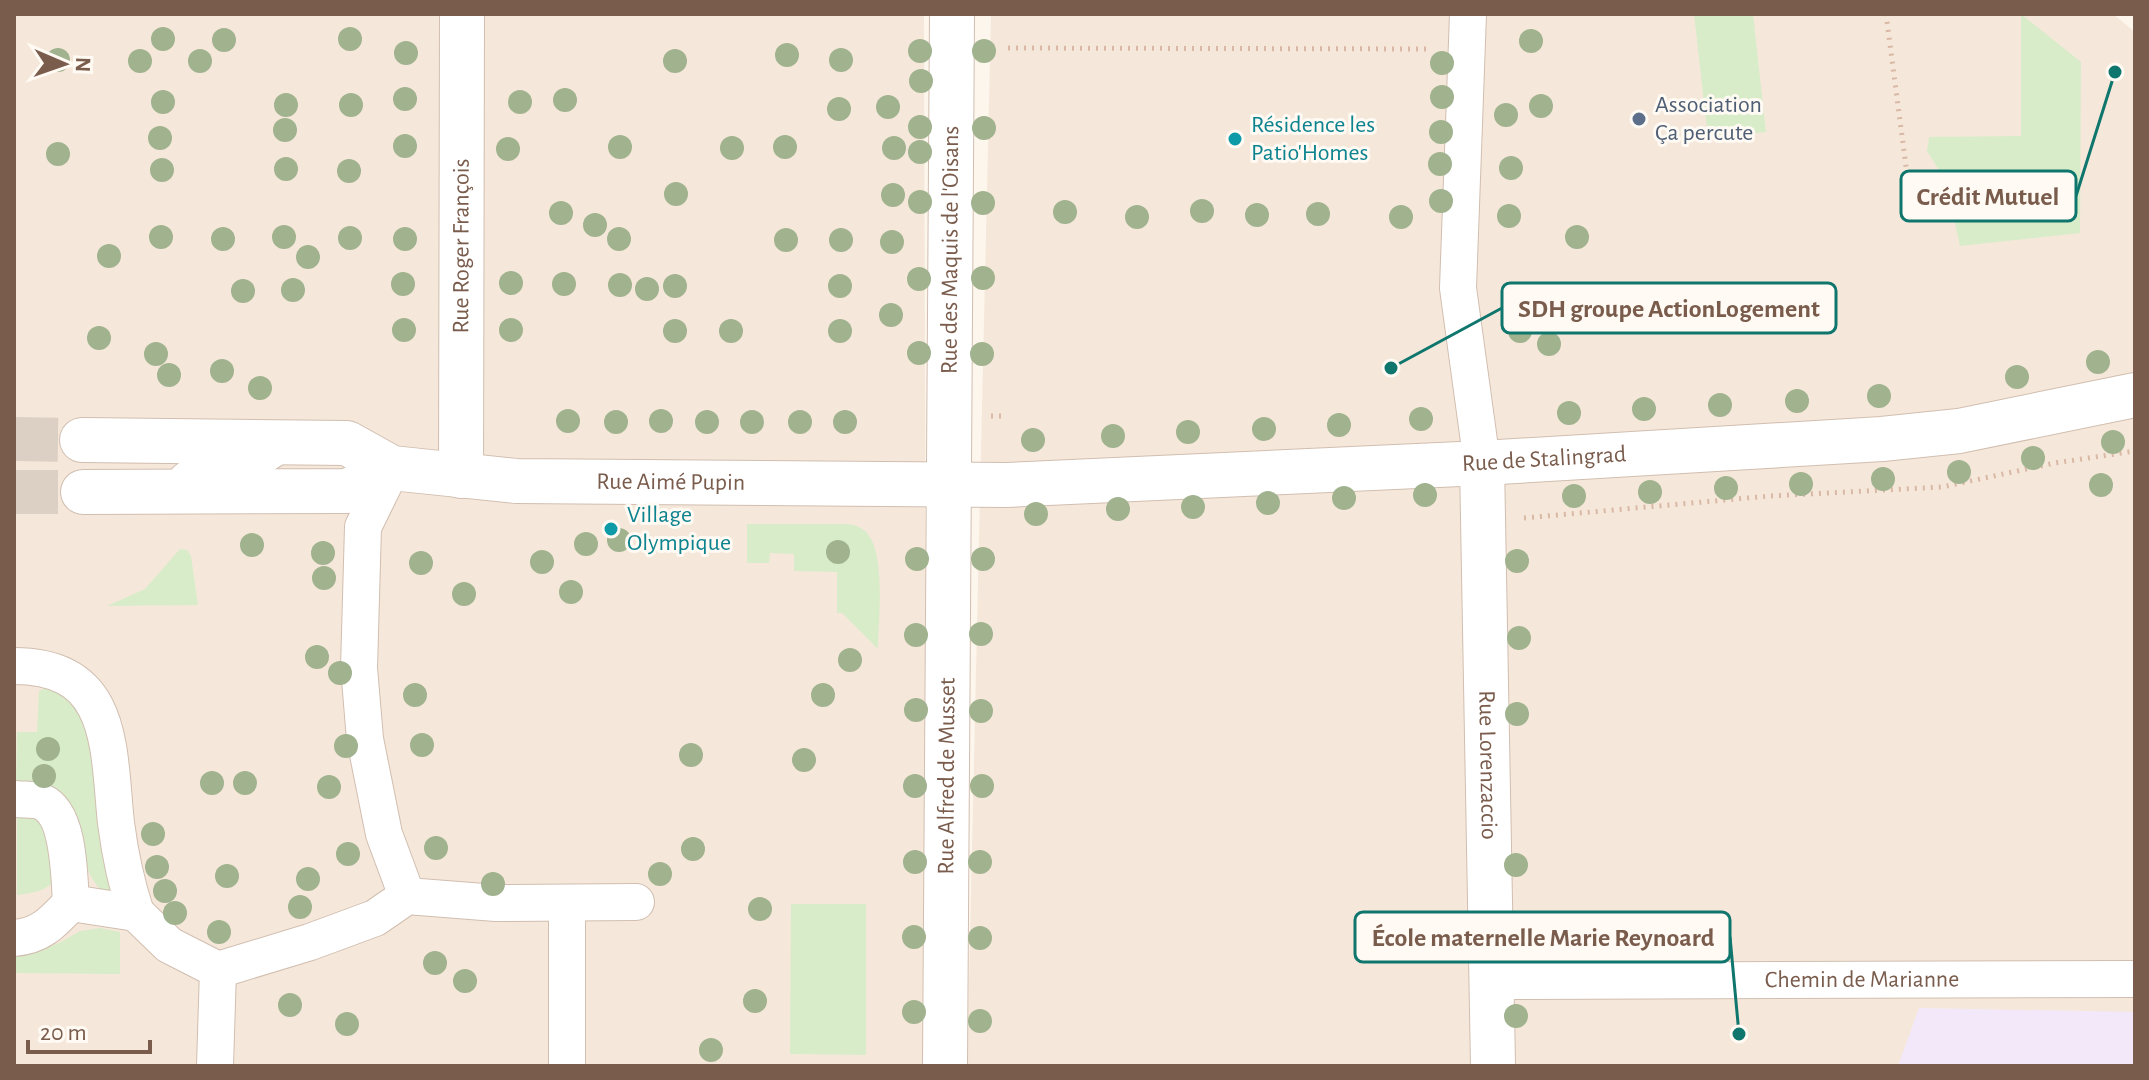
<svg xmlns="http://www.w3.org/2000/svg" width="2149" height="1080" viewBox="0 0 2149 1080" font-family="'Alegreya Sans',sans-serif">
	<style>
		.residential { fill: #f5e8da }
		.education { fill: #f3e8fa }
		.green { fill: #d8ecc9 }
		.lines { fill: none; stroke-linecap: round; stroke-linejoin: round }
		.tertiary-tunnel { stroke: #dcd0c4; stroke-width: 44; stroke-dasharray: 44 22; stroke-linecap: butt }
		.service-casing { stroke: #d1beb0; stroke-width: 26 }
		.pedestrian-casing { stroke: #d1beb0; stroke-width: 38 }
		.minor-casing { stroke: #d1beb0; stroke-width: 46 }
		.tertiary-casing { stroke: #d1beb0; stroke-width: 46 }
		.path { stroke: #d9b8a5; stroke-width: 5; stroke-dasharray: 2 6; stroke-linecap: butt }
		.service { stroke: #fff; stroke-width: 24 }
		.pedestrian { stroke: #fff; stroke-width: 36 }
		.minor { stroke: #fff; stroke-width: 44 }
		.tertiary { stroke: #fff; stroke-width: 44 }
		.tree { fill: #a0b28e }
		.service-dot { fill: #5c6f8a; stroke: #fffaf3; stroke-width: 3 }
		.culture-dot { fill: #0f9aa8; stroke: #fffaf3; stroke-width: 3 }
		.labels { text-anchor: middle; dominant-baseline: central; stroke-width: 6; stroke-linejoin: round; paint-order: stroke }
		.service-label { font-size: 24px; fill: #4e5e75; stroke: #fffaf3; text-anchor: start }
		.culture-label { font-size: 24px; fill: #0d838f; stroke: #fffaf3; text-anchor: start }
		.street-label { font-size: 24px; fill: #7a5c4d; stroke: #fffaf3 }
		.leader { fill: none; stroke: #0f766e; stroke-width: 3 }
		.callout-dot { fill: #0f766e; stroke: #fffaf3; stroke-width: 3 }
		.callout { fill: #fffaf3; stroke: #0f766e; stroke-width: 3 }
		.callout-label { font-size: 26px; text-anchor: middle; font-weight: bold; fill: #7a5c4d }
	</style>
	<rect width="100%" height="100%" fill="#fdf6ec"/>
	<g class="residential">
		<polygon points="14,14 924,14 927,1066 14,1066"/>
		<polygon points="991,14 2113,14 2135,32 2135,1066 967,1066"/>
	</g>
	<polygon class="education" points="1919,1008 2135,1012 2135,1066 1898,1066"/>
	<g class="green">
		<polygon points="1694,14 1753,14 1766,132 1708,138"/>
		<polygon points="2021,14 2081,62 2080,233 1960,246 1946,181 1927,151 1929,137 2021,136"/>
		<path d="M747,524H842C851,524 858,525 865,531C887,551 878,621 878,649L842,613H837V572L794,571V554L770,553L769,563H747Z"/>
		<polygon points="180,549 187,550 191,556 198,605 107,606 145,589"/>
		<path d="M47,687L64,693L95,733L115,890L106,893C76,876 83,810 60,792C49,783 29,786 16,785L17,732H37L39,691Z"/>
		<path d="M17,813L38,818L52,833L55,881C43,892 32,893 17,895Z"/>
		<polygon points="791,904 866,904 866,1055 790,1054"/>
		<polygon points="100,928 120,932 120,974 14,973 14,951 39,951 61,942 80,931"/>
	</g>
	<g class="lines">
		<g class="tertiary-tunnel">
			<polyline points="14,439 82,440"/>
			<polyline points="14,492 83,492"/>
		</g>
		<defs>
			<polyline id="service" points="174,492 182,476 197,465 261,464 289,446"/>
			<g id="pedestrian">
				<polyline points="1468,14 1458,288 1482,463"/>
				<polyline points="392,468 363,527 359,668 365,739 384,834 407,896"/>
				<path d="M14,666C115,666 108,748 116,823C120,854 126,883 136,913"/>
				<path d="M16,799C24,800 36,799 42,802C70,814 69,876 71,903"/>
				<polyline points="567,904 567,1066"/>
				<path d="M14,938C41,936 53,922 71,903L136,913L169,945L218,970L215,1066"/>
				<polyline points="218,970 310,942 375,918 407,896 496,903 636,902"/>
				<path id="s1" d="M1492,981L2135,979"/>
			</g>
			<g id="minor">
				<path id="s2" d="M1482,463L1493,1066"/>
				<path id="s3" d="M461,476L462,14"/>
				<path id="s4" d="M945,1066L952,14"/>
			</g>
			<g id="tertiary">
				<path id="s5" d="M82,440L347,443L392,468L516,481L1006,485L1482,463L1882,439L1959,431L2135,395"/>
				<polyline points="83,492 348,491 392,468"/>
			</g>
		</defs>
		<use href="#service" class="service-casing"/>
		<use href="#pedestrian" class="pedestrian-casing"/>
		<use href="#minor" class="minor-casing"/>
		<use href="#tertiary" class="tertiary-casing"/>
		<g class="path">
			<polyline points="1886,14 1907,174"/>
			<polyline points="1008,48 1430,49"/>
			<polyline points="991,416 1006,416"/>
			<polyline points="1524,518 1770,496 1942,487 2055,463 2135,451"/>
		</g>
		<use href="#service" class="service"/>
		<use href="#pedestrian" class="pedestrian"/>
		<use href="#minor" class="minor"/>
		<use href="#tertiary" class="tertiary"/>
	</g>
	<g class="tree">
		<circle cx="163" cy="39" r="12"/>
		<circle cx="350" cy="39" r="12"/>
		<circle cx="224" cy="40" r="12"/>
		<circle cx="1531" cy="41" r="12"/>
		<circle cx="920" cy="51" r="12"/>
		<circle cx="984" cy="51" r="12"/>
		<circle cx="406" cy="53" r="12"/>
		<circle cx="787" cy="55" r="12"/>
		<circle cx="58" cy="60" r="12"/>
		<circle cx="841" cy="60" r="12"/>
		<circle cx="140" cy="61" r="12"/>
		<circle cx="200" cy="61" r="12"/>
		<circle cx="675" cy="61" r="12"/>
		<circle cx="1442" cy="63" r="12"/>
		<circle cx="921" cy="81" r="12"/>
		<circle cx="1442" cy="97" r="12"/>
		<circle cx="405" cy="99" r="12"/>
		<circle cx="565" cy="100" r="12"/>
		<circle cx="163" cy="102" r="12"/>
		<circle cx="520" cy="102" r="12"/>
		<circle cx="286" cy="105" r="12"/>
		<circle cx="351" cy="105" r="12"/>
		<circle cx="1541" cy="106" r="12"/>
		<circle cx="888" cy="107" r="12"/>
		<circle cx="839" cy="109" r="12"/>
		<circle cx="1506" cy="115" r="12"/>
		<circle cx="920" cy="127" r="12"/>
		<circle cx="984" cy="128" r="12"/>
		<circle cx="285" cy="130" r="12"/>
		<circle cx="1441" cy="132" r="12"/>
		<circle cx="160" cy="138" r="12"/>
		<circle cx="405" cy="146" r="12"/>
		<circle cx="620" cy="147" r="12"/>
		<circle cx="785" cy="147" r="12"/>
		<circle cx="732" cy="148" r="12"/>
		<circle cx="894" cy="148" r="12"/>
		<circle cx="508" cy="149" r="12"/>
		<circle cx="920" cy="152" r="12"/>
		<circle cx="58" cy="154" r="12"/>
		<circle cx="1440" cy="164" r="12"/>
		<circle cx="1511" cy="168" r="12"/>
		<circle cx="286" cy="169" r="12"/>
		<circle cx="162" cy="170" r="12"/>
		<circle cx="349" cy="171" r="12"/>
		<circle cx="676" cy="194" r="12"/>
		<circle cx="893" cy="195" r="12"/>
		<circle cx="1441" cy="201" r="12"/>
		<circle cx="920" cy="202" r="12"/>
		<circle cx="983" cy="203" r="12"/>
		<circle cx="1202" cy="211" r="12"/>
		<circle cx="1065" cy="212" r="12"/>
		<circle cx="561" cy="213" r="12"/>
		<circle cx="1318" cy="214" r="12"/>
		<circle cx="1257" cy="215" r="12"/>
		<circle cx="1509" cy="216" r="12"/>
		<circle cx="1137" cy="217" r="12"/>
		<circle cx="1401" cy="217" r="12"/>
		<circle cx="595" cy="225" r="12"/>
		<circle cx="161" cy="237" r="12"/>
		<circle cx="284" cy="237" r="12"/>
		<circle cx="1577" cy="237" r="12"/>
		<circle cx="350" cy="238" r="12"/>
		<circle cx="223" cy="239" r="12"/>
		<circle cx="405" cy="239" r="12"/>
		<circle cx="619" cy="239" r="12"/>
		<circle cx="786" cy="240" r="12"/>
		<circle cx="841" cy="240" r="12"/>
		<circle cx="892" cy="242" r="12"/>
		<circle cx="109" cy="256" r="12"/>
		<circle cx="308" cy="257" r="12"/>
		<circle cx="983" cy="278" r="12"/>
		<circle cx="919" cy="279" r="12"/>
		<circle cx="511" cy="283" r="12"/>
		<circle cx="403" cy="284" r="12"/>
		<circle cx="564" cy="284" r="12"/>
		<circle cx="620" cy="285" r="12"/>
		<circle cx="675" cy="286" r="12"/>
		<circle cx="840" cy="286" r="12"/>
		<circle cx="647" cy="289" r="12"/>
		<circle cx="293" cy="290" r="12"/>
		<circle cx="243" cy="291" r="12"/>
		<circle cx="891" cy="315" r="12"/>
		<circle cx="404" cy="330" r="12"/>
		<circle cx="511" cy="330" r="12"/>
		<circle cx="675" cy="331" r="12"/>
		<circle cx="731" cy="331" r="12"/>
		<circle cx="840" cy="331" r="12"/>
		<circle cx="1520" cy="331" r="12"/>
		<circle cx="99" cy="338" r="12"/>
		<circle cx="1549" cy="344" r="12"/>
		<circle cx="919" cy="353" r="12"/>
		<circle cx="156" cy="354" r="12"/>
		<circle cx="982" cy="354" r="12"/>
		<circle cx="2098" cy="362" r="12"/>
		<circle cx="222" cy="371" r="12"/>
		<circle cx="169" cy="375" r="12"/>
		<circle cx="2017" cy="377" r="12"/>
		<circle cx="260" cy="388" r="12"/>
		<circle cx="1879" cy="396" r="12"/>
		<circle cx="1797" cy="401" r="12"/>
		<circle cx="1720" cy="405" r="12"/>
		<circle cx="1644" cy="409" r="12"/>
		<circle cx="1569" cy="413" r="12"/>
		<circle cx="1421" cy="419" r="12"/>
		<circle cx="568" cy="421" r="12"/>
		<circle cx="661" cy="421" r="12"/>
		<circle cx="616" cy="422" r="12"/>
		<circle cx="707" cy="422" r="12"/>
		<circle cx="752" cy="422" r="12"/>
		<circle cx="800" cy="422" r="12"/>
		<circle cx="845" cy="422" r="12"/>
		<circle cx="1339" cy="425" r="12"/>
		<circle cx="1264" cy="429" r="12"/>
		<circle cx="1188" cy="432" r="12"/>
		<circle cx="1113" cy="436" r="12"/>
		<circle cx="1033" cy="440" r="12"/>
		<circle cx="2113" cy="442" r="12"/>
		<circle cx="2033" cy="458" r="12"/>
		<circle cx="1959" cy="472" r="12"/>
		<circle cx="1883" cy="479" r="12"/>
		<circle cx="1801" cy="484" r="12"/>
		<circle cx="2101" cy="485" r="12"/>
		<circle cx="1726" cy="488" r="12"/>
		<circle cx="1650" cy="492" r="12"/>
		<circle cx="1425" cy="495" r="12"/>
		<circle cx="1574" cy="496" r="12"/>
		<circle cx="1344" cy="498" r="12"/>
		<circle cx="1268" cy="503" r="12"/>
		<circle cx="1193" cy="507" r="12"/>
		<circle cx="1118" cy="509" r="12"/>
		<circle cx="1036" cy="514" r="12"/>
		<circle cx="619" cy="540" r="12"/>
		<circle cx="586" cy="544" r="12"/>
		<circle cx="252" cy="545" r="12"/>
		<circle cx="838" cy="552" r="12"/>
		<circle cx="323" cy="553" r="12"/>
		<circle cx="917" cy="559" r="12"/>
		<circle cx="983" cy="559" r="12"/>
		<circle cx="1517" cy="561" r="12"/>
		<circle cx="542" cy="562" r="12"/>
		<circle cx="421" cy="563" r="12"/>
		<circle cx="324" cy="578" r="12"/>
		<circle cx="571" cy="592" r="12"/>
		<circle cx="464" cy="594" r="12"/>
		<circle cx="981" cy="634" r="12"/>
		<circle cx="916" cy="635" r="12"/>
		<circle cx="1519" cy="638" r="12"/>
		<circle cx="317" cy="657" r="12"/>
		<circle cx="850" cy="660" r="12"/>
		<circle cx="340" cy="673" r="12"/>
		<circle cx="415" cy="695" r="12"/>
		<circle cx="823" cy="695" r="12"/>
		<circle cx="916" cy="710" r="12"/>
		<circle cx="981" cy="711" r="12"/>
		<circle cx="1517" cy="714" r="12"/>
		<circle cx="422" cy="745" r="12"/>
		<circle cx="346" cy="746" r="12"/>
		<circle cx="48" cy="749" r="12"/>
		<circle cx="691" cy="755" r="12"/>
		<circle cx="804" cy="760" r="12"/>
		<circle cx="44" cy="776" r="12"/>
		<circle cx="212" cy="783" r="12"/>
		<circle cx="245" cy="783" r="12"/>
		<circle cx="915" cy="786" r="12"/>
		<circle cx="982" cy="786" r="12"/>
		<circle cx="329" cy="787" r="12"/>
		<circle cx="153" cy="834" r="12"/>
		<circle cx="436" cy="848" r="12"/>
		<circle cx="693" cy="849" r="12"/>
		<circle cx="348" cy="854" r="12"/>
		<circle cx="915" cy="862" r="12"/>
		<circle cx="980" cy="862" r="12"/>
		<circle cx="1516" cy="865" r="12"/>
		<circle cx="157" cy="867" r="12"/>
		<circle cx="660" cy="874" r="12"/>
		<circle cx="227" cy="876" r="12"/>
		<circle cx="308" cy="879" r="12"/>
		<circle cx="493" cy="884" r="12"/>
		<circle cx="165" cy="891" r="12"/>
		<circle cx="300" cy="907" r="12"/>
		<circle cx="760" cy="909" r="12"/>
		<circle cx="175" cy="913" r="12"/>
		<circle cx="219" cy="932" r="12"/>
		<circle cx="914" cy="937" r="12"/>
		<circle cx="980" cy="938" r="12"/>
		<circle cx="435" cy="963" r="12"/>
		<circle cx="465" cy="981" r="12"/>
		<circle cx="755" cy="1001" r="12"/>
		<circle cx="290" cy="1005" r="12"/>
		<circle cx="914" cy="1012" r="12"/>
		<circle cx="1516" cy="1016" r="12"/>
		<circle cx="980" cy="1021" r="12"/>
		<circle cx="347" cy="1024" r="12"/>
		<circle cx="711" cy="1050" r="12"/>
	</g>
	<circle class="service-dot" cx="1639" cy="119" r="8"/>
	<g class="culture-dot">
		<circle cx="1235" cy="139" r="8"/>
		<circle cx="611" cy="529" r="8"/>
	</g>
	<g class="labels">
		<g class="service-label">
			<text x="1655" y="105">Association<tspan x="1655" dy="28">Ça percute</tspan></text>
		</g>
		<g class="culture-label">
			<text x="1251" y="125">Résidence les<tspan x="1251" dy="28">Patio'Homes</tspan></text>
			<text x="627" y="515">Village<tspan x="627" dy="28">Olympique</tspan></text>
		</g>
		<g class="street-label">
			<text stroke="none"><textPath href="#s3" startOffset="230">Rue Roger François</textPath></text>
			<text stroke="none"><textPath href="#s4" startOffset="816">Rue des Maquis de l'Oisans</textPath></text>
			<text stroke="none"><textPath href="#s5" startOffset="1470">Rue de Stalingrad</textPath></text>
			<text stroke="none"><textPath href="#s5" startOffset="596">Rue Aimé Pupin</textPath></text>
			<text stroke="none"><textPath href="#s2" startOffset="302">Rue Lorenzaccio</textPath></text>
			<text stroke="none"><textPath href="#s4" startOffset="290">Rue Alfred de Musset</textPath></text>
			<text stroke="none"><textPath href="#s1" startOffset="370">Chemin de Marianne</textPath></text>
		</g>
	</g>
	<path class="leader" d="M2115 72L2076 196M1391 368L1502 308M1739 1034L1730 937"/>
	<g class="callout-dot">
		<circle cx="2115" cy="72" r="8"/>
		<circle cx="1391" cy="368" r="8"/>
		<circle cx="1739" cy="1034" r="8"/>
	</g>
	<g class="callout">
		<rect x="1901" y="171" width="175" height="50" rx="8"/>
		<rect x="1502" y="283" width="334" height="50" rx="8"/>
		<rect x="1355" y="912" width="375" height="50" rx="8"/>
	</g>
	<g class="callout-label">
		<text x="1988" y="205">Crédit Mutuel</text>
		<text x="1669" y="317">SDH groupe ActionLogement</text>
		<text x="1543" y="946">École maternelle Marie Reynoard</text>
	</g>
	<rect width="2149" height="1080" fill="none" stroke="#7a5c4d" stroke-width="32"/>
	<g transform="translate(64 64) rotate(92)" stroke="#fffaf3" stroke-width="6" paint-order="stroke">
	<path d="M0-6L14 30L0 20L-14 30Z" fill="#7a5c4d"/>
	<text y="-12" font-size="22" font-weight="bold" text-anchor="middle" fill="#7a5c4d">N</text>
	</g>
	<path d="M28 1040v12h122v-12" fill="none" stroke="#7a5c4d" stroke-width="4"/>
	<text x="40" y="1040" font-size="24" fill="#7a5c4d" stroke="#fffaf3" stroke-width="6" paint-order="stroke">20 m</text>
</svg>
